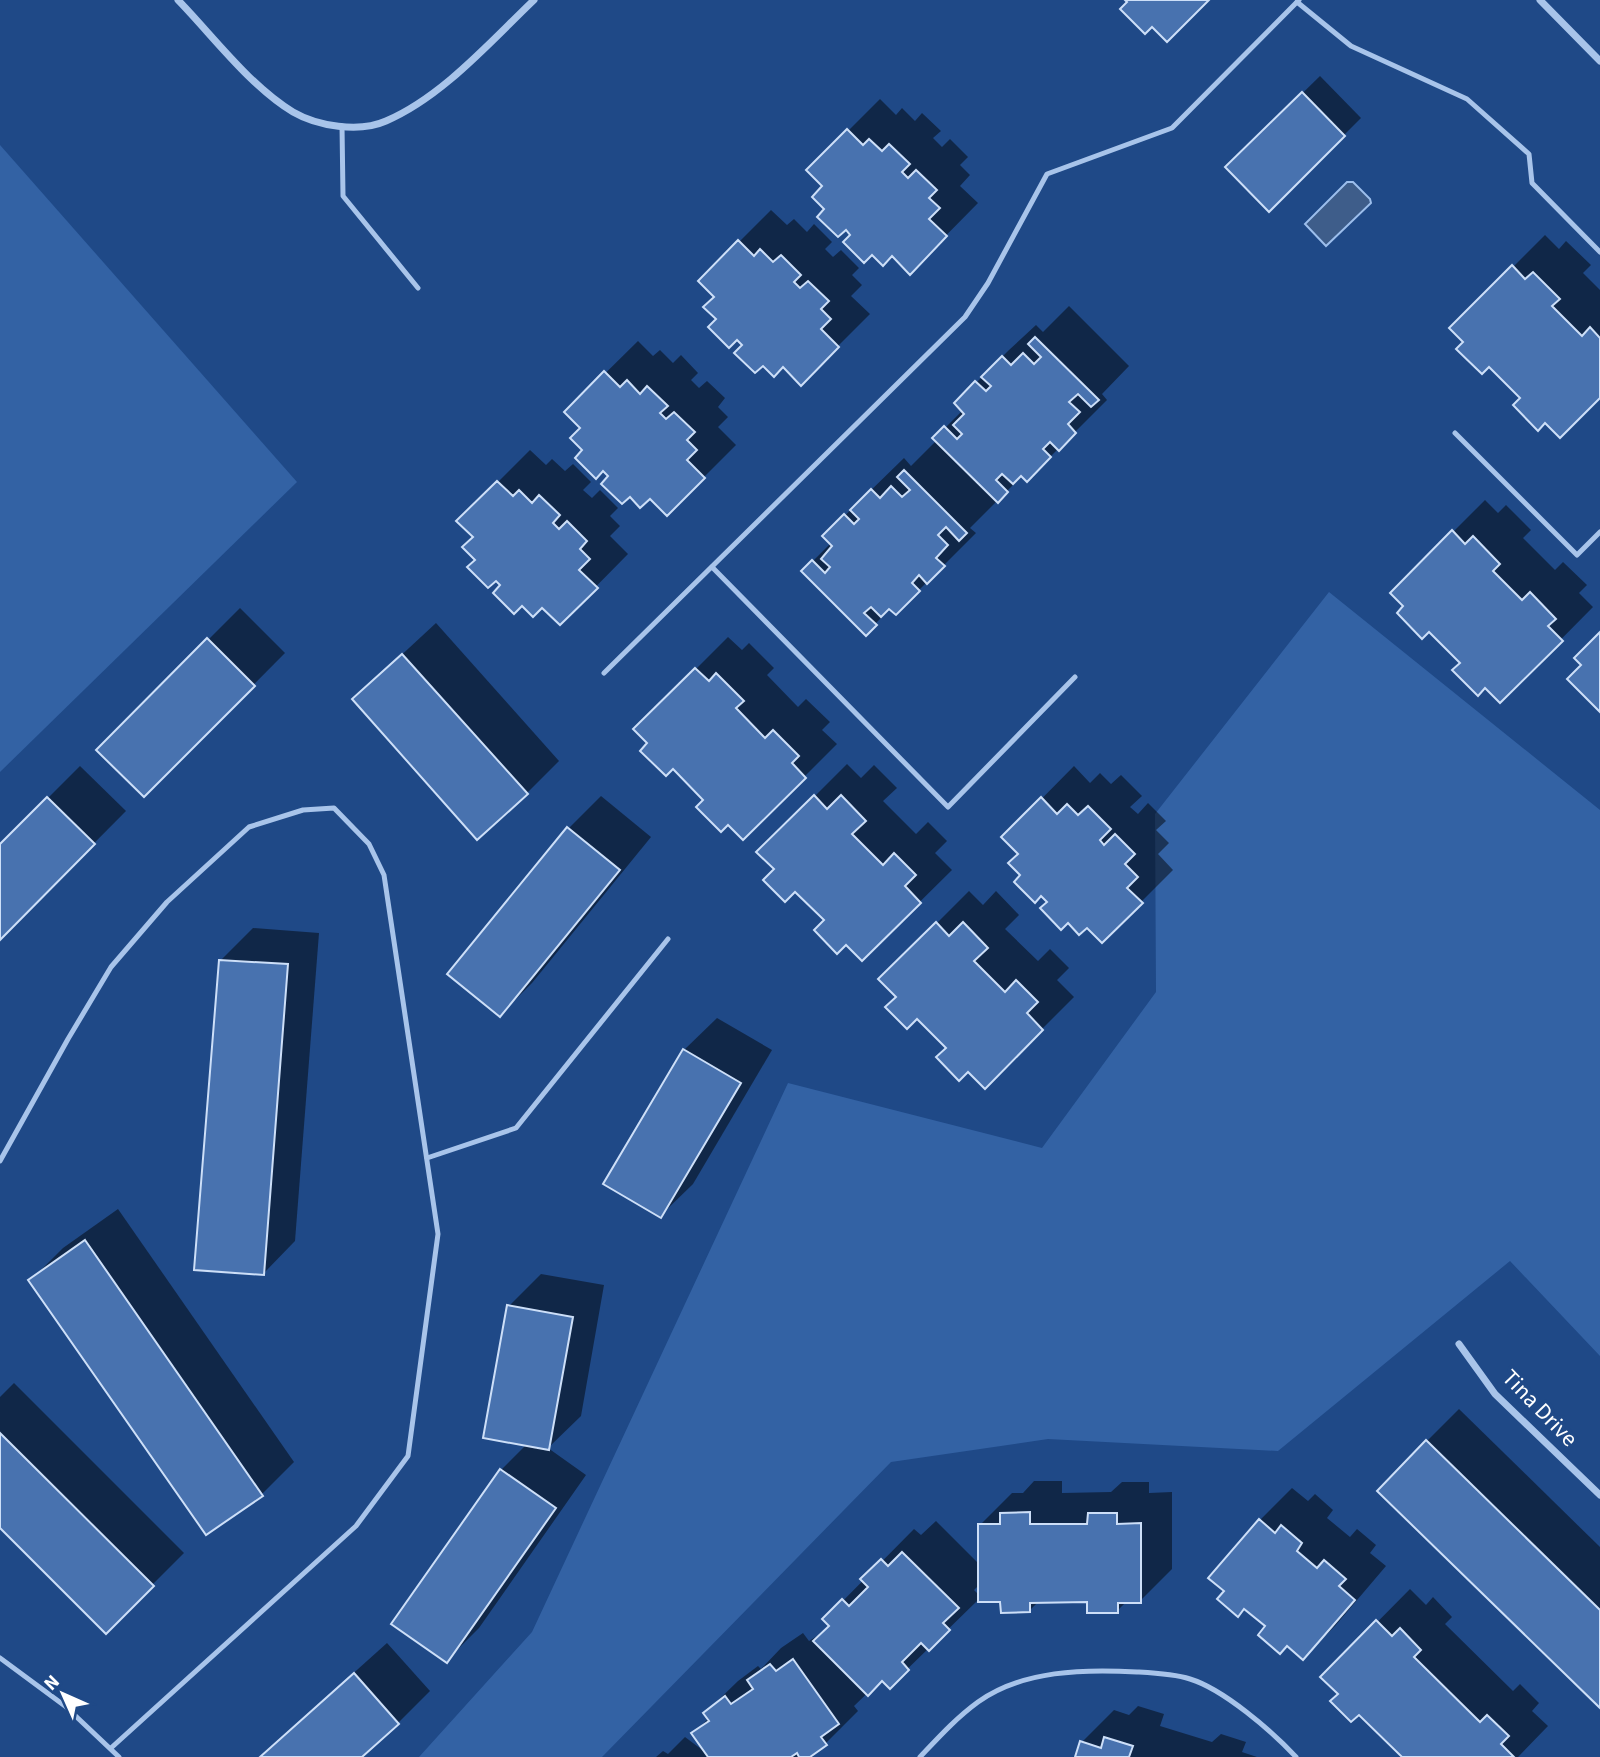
<svg xmlns="http://www.w3.org/2000/svg" width="1600" height="1757" viewBox="0 0 1600 1757" font-family="'Source Sans 3',sans-serif">
	<style>
		.green { fill: #3362a4 }
		.water { fill: #3e5d8a; stroke: #9cbeec; stroke-width: 2 }
		.shadow { fill: #0007; fill-rule: evenodd }
		.building { fill: #4872af; stroke: #cddff8; stroke-width: 2 }
		.lines { fill: none; stroke-linecap: round; stroke-linejoin: round }
		.lane { stroke: #a8c4ea; stroke-width: 5 }
		.street { stroke: #a8c4ea; stroke-width: 7 }
		.labels { text-anchor: middle; dominant-baseline: central; stroke-width: 7; stroke-linejoin: round; paint-order: stroke }
		.street-label { font-size: 23px; fill: #fff; stroke: #1f4987 }
	</style>
	<rect width="100%" height="100%" fill="#1f4987"/>
	<g class="green">
		<polygon points="0,145 297,482 0,772"/>
		<polygon points="1329,592 1600,810 1600,1356 1510,1261 1278,1451 1048,1439 891,1462 602,1757 419,1757 532,1632 788,1083 1042,1148 1156,992 1155,814"/>
	</g>
	<polygon class="water" points="1347,182 1353,182 1370,199 1371,203 1326,246 1305,224"/>
	<g class="shadow">
		<polygon points="1320,76 1361,118 1269,210 1227,167"/>
		<polygon points="880,99 896,115 902,108 915,121 922,113 941,131 933,138 942,147 950,139 968,157 960,165 970,175 960,186 978,203 910,272 892,254 853,235 827,209 825,186 809,170"/>
		<polygon points="771,210 787,225 794,219 807,232 814,224 832,242 825,249 833,257 841,250 859,268 852,275 862,285 851,296 870,314 801,383 783,365 745,345 718,319 716,297 700,281"/>
		<polygon points="1545,235 1559,249 1566,241 1591,265 1583,273 1600,290 1600,396 1522,398 1452,328"/>
		<polygon points="1069,306 1129,366 1102,394 1107,400 1027,480 1023,475 970,528 976,533 896,613 891,608 866,633 803,571 831,543 824,536 904,458 911,466 937,440 935,438 963,410 956,403 1009,350 1036,325 1043,332"/>
		<polygon points="638,341 653,356 660,350 673,363 681,355 698,373 691,380 699,388 707,381 725,398 718,407 728,417 718,427 736,445 667,514 650,496 610,476 582,428 566,412"/>
		<polygon points="530,450 546,465 552,459 565,471 573,464 591,482 583,490 592,498 600,490 618,508 610,516 620,526 610,536 628,554 560,623 542,605 503,585 477,560 475,537 459,521"/>
		<polygon points="1485,500 1498,513 1506,505 1531,530 1523,538 1555,570 1563,562 1587,585 1579,593 1593,607 1500,701 1392,593"/>
		<polygon points="240,608 285,653 144,795 98,750"/>
		<polygon points="436,623 559,761 527,793 354,699"/>
		<polygon points="728,637 742,650 749,643 774,668 767,675 798,707 806,699 830,722 822,730 837,744 743,838 636,729"/>
		<polygon points="847,764 861,778 874,765 897,788 883,801 916,834 928,822 947,841 935,853 952,870 862,959 759,852"/>
		<polygon points="80,766 126,811 0,938 0,846"/>
		<polygon points="1074,766 1090,783 1100,773 1111,784 1121,775 1142,796 1130,807 1138,814 1148,803 1166,821 1156,830 1169,843 1158,854 1173,870 1102,941 1087,925 1049,902 1022,875 1020,854 1004,837"/>
		<polygon points="601,796 651,837 532,983 500,1015 569,828"/>
		<polygon points="969,891 983,905 996,891 1019,915 1005,929 1038,961 1050,949 1069,968 1057,980 1074,997 985,1086 881,979"/>
		<polygon points="253,928 319,933 295,1241 263,1274 221,960"/>
		<polygon points="717,1018 772,1050 693,1184 660,1216 684,1050"/>
		<polygon points="118,1209 294,1462 262,1494 31,1280 63,1248"/>
		<polygon points="541,1274 604,1285 581,1416 548,1448 586,1475 479,1628 447,1660 394,1623 501,1470 527,1444 509,1306"/>
		<polygon points="14,1383 184,1553 106,1631 0,1525 0,1397"/>
		<polygon points="1459,1409 1600,1547 1600,1705 1427,1441"/>
		<path d="M1034,1481H1062V1493L1111,1492L1122,1482H1149V1493L1172,1492V1569L1140,1601H1127L1117,1611L1089,1600L1039,1601L1029,1611L1002,1601H977L890,1686L882,1679L854,1706L858,1711L826,1743L807,1757L800,1755L798,1757H656L663,1751L668,1754L685,1737L705,1752L693,1734L709,1718L705,1713L738,1681L758,1666L761,1669L781,1648L803,1633L809,1641L827,1630L831,1625L825,1619L914,1529L921,1535L936,1521L980,1565V1525L1012,1493H1023ZM980,1584V1596L974,1590Z"/>
		<polygon points="1292,1488 1308,1501 1315,1494 1333,1510 1327,1518 1350,1537 1357,1529 1376,1545 1370,1553 1386,1566 1335,1626 1303,1658 1211,1578 1260,1520"/>
		<polygon points="1410,1589 1426,1605 1433,1597 1452,1617 1445,1624 1513,1691 1520,1684 1539,1703 1532,1711 1548,1726 1518,1757 1404,1757 1323,1677"/>
		<polygon points="387,1643 430,1691 398,1723 359,1757 260,1757"/>
		<polygon points="1138,1706 1164,1714 1160,1726 1212,1742 1221,1734 1246,1742 1242,1752 1257,1757 1077,1757 1082,1742 1114,1710 1129,1715"/>
	</g>
	<g class="building">
		<polygon points="1125,0 1209,0 1167,42 1152,27 1145,34 1120,9 1127,2"/>
		<polygon points="1302,92 1345,136 1269,212 1225,167"/>
		<polygon points="847,129 863,145 869,139 882,151 889,144 910,164 902,172 908,178 916,170 937,190 929,198 940,208 929,219 947,236 910,275 892,256 883,266 872,255 864,263 843,242 850,235 846,230 838,237 817,217 824,209 812,197 822,186 806,170"/>
		<polygon points="738,240 754,256 760,249 773,262 781,255 801,275 794,282 800,288 808,281 829,301 821,309 831,319 821,329 839,347 801,386 783,367 774,377 763,366 755,373 734,353 742,345 737,340 729,348 708,327 716,319 703,307 714,297 698,281"/>
		<polygon points="1512,265 1525,279 1533,272 1560,299 1552,306 1582,336 1590,327 1600,338 1600,398 1560,438 1545,423 1538,431 1513,405 1520,398 1489,367 1482,374 1456,349 1463,342 1449,328"/>
		<polygon points="1035,337 1099,400 1091,407 1078,394 1069,402 1080,412 1068,424 1076,433 1059,451 1050,442 1043,449 1051,457 1027,482 1021,476 1013,484 1002,474 996,480 1008,492 998,503 932,438 944,426 957,439 962,434 953,425 964,414 954,403 975,381 986,391 991,386 981,377 1002,356 1011,365 1023,353 1034,364 1041,357 1028,344"/>
		<polygon points="604,371 620,387 627,380 640,394 647,386 668,406 660,413 666,419 674,412 695,432 687,440 697,450 687,460 705,478 667,516 650,499 640,508 630,497 622,504 601,484 608,476 603,471 596,479 575,458 582,450 570,438 580,428 564,412"/>
		<polygon points="904,470 967,533 959,541 946,527 938,535 948,545 936,558 945,566 927,584 919,575 912,583 920,591 896,615 889,609 881,617 871,607 864,613 877,625 866,636 801,571 812,560 825,573 830,567 821,559 832,546 822,536 844,514 854,524 859,519 850,510 871,489 880,498 891,486 902,497 910,490 897,477"/>
		<polygon points="497,481 513,496 519,490 532,503 539,495 560,515 553,523 559,529 567,521 587,541 580,549 590,559 579,570 598,588 560,625 542,608 533,617 522,606 514,614 493,593 500,585 496,581 488,588 467,567 475,560 462,547 473,537 456,521"/>
		<polygon points="1452,530 1465,544 1473,536 1500,564 1493,571 1522,600 1530,592 1556,619 1548,626 1563,641 1500,703 1485,688 1478,696 1452,670 1460,663 1429,632 1422,639 1397,613 1403,606 1390,593"/>
		<polygon points="1600,632 1600,712 1567,679 1581,665 1574,658"/>
		<polygon points="207,638 255,686 144,797 96,750"/>
		<polygon points="402,654 528,794 477,840 352,699"/>
		<polygon points="695,668 709,681 716,673 744,701 736,708 765,738 773,730 799,756 792,763 806,778 743,840 728,825 721,832 696,807 703,800 673,769 666,776 640,751 647,743 633,729"/>
		<polygon points="814,795 827,809 841,795 866,821 852,834 883,865 894,853 916,875 905,886 921,903 862,961 846,945 837,954 814,930 824,920 795,892 785,902 763,880 774,869 756,852"/>
		<polygon points="47,797 95,844 0,940 0,844"/>
		<polygon points="1041,797 1057,814 1067,804 1078,815 1088,806 1111,829 1100,840 1104,845 1115,834 1135,854 1125,864 1138,877 1127,888 1143,903 1102,943 1087,928 1079,935 1068,923 1061,930 1040,908 1047,902 1041,896 1035,903 1014,882 1020,875 1008,863 1018,854 1001,837"/>
		<polygon points="567,827 620,870 500,1017 447,974"/>
		<polygon points="936,922 949,936 963,922 988,948 974,961 1005,992 1016,980 1038,1002 1027,1013 1043,1030 985,1089 968,1072 959,1081 936,1057 946,1048 917,1019 907,1029 885,1007 896,997 878,979"/>
		<polygon points="219,960 288,964 264,1275 194,1270"/>
		<polygon points="683,1049 741,1083 661,1218 603,1184"/>
		<polygon points="85,1240 263,1496 206,1535 28,1280"/>
		<polygon points="507,1305 573,1317 549,1450 483,1438"/>
		<polygon points="0,1433 154,1586 106,1634 0,1528"/>
		<polygon points="1426,1440 1600,1610 1600,1708 1377,1491"/>
		<polygon points="500,1469 556,1508 447,1663 391,1624"/>
		<polygon points="1030,1512 1030,1524 1087,1524 1088,1513 1117,1513 1117,1524 1141,1523 1141,1603 1118,1603 1118,1613 1087,1613 1087,1602 1030,1603 1030,1612 1001,1613 1000,1602 978,1602 978,1524 1000,1524 1000,1513"/>
		<polygon points="1259,1519 1275,1533 1281,1525 1302,1543 1297,1551 1317,1568 1324,1560 1346,1579 1339,1586 1355,1600 1303,1660 1287,1646 1280,1654 1258,1635 1265,1626 1244,1609 1238,1617 1217,1599 1224,1591 1208,1578"/>
		<polygon points="902,1552 959,1608 943,1623 950,1630 929,1651 921,1643 902,1662 909,1670 890,1689 882,1681 868,1696 813,1641 829,1626 822,1619 842,1599 849,1606 868,1587 860,1579 881,1559 888,1566"/>
		<polygon points="1376,1620 1392,1636 1400,1628 1421,1650 1414,1657 1480,1722 1487,1715 1509,1736 1501,1744 1514,1757 1402,1757 1359,1715 1351,1722 1330,1701 1338,1694 1320,1677"/>
		<polygon points="793,1659 839,1724 821,1737 827,1745 810,1757 799,1757 797,1753 791,1757 708,1757 691,1733 709,1721 703,1713 725,1696 731,1704 753,1689 747,1680 770,1664 776,1671"/>
		<polygon points="354,1673 399,1724 362,1757 260,1757"/>
		<polygon points="1104,1737 1133,1746 1129,1757 1075,1757 1080,1741 1101,1748"/>
	</g>
	<g class="lines">
		<g class="lane">
			<polyline points="1297,2 1351,46 1467,99 1529,154 1532,183 1600,252"/>
			<polyline points="342,126 343,196 418,288"/>
			<polyline points="1455,433 1577,555 1600,532"/>
			<polyline points="712,567 948,807 1075,677"/>
			<polyline points="604,673 965,317 988,283 1047,174 1172,128 1299,0"/>
			<polyline points="427,1158 516,1128 668,939"/>
			<polyline points="0,1161 68,1039 111,967 167,902 249,827 303,810 334,808 369,844 384,875 438,1234 408,1456 356,1526 111,1748"/>
			<polyline points="0,1658 65,1706 119,1757"/>
			<path d="M920,1757C938,1738 956,1718 978,1702C1023,1670 1084,1669 1137,1672C1154,1673 1174,1674 1190,1679C1223,1689 1272,1731 1296,1757"/>
		</g>
		<g class="street">
			<path d="M178,0C213,36 250,86 293,112C317,126 359,133 386,121C442,97 490,42 534,0"/>
			<polyline points="1540,0 1600,61"/>
			<polyline points="1459,1344 1495,1394 1600,1495"/>
		</g>
	</g>
	<g class="labels">
		<g class="street-label">
			<text transform="translate(1540 1408) rotate(46)">Tina Drive</text>
		</g>
	</g>
	<g transform="translate(63 1694) rotate(315)" stroke="#1f4987" stroke-width="5" paint-order="stroke">
	<path d="M0-5L12 26L0 18L-12 26Z" fill="#ffffff"/>
	<text y="-10" font-size="19" font-weight="bold" text-anchor="middle" fill="#ffffff">N</text>
	</g>
</svg>
